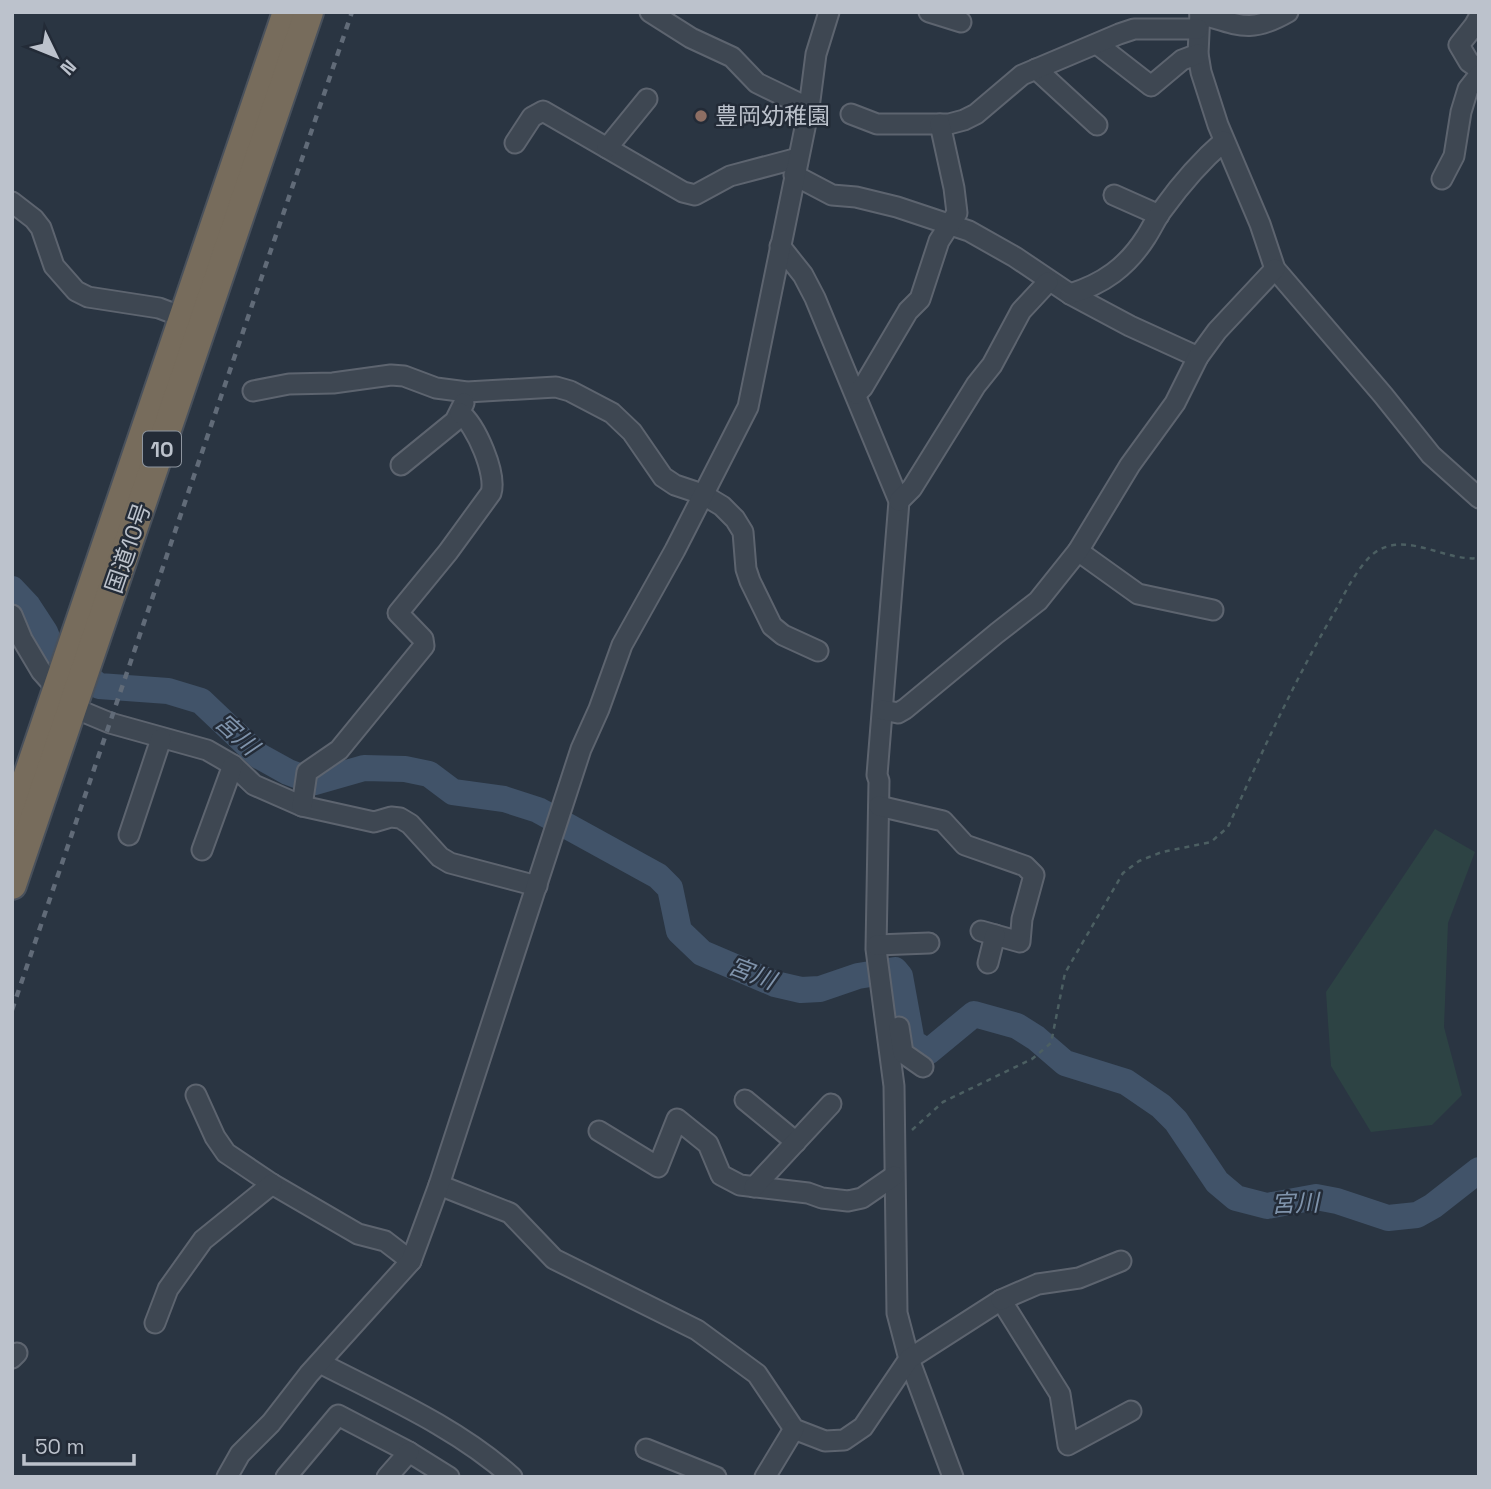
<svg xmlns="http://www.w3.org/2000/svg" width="1491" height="1489" viewBox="0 0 1491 1489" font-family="'Space Grotesk','Noto Sans JP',sans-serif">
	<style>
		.green { fill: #2d4344 }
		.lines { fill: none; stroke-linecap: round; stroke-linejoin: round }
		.river { stroke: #415369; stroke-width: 26 }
		.minor-casing { stroke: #5d646f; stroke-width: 23 }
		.highway-casing { stroke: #49515c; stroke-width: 32 }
		.path { stroke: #4c5f62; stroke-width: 2.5; stroke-dasharray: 5 5; stroke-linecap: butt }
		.minor { stroke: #3e4752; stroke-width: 19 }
		.highway { stroke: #776c5c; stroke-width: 28 }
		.rail { stroke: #616b78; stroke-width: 4.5; stroke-dasharray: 7 7; stroke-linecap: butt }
		.education-dot { fill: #8d6e63; stroke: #232b37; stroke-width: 2.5 }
		.labels { text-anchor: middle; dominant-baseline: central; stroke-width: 5; stroke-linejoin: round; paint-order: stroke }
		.shield { fill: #232b37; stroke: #8e959f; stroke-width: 2 }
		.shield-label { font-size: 21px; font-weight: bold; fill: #bcc2cc }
		.poi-label { font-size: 23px; fill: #bcc2cc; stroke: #232b37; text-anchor: start }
		.street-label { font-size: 23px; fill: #bcc2cc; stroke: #232b37 }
		.water-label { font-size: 24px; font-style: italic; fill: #7f93ab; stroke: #232b37 }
	</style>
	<rect width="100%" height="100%" fill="#2a3542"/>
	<polygon class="green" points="1435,829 1475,852 1448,923 1444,1027 1462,1095 1432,1125 1371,1132 1331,1066 1326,992"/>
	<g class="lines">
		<polyline class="river" points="12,589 28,606 45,632 52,650 99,686 168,691 201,701 259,756 288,772 315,782 364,768 405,769 429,774 453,792 504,799 538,810 658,876 670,888 679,931 702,953 775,984 801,990 820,989 858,976 895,970 900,976 912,1042 928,1052 974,1014 1017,1026 1036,1038 1065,1063 1126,1082 1161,1106 1176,1121 1217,1182 1236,1198 1267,1206 1316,1197 1337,1201 1388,1218 1417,1215 1433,1206 1479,1170"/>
		<defs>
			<g id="minor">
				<polyline points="650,12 691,38 732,57 757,83 809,108"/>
				<polyline points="929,12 961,22"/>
				<polyline points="1200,12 1198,54 1201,72 1218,125 1260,224 1275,269 1383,395 1431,455 1479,498"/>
				<path d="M1200,14C1239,25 1250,34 1288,12"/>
				<polyline points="1479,17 1474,26 1459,45 1469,62 1479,69"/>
				<polyline points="1097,44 1151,86 1182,60 1198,54"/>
				<polyline points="1036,69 1097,125"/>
				<polyline points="851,114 877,124 949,124 964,120 976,114 1022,75 1119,34 1134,29 1198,29"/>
				<polyline points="515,143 532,117 543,111 683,192 695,195 730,176 798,158"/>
				<polyline points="607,148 647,99"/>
				<polyline points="794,175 832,195 856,197 897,207 969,231 1015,257 1070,294 1130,326 1198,357"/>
				<polyline points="1442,179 1454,156 1461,112 1468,89 1479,75"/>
				<polyline points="1114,195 1159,215"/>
				<polyline points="12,202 34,219 41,228 54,266 76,291 88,297 159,308 193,321"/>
				<polyline points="780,246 803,275 815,298 899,501 877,775 879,781 876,949 894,1086 897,1313 909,1359 953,1477"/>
				<path d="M1070,294C1103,284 1127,267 1146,237C1152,228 1156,218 1163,209C1181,184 1201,161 1224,141"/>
				<polyline points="253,391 289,384 333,383 391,375 404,376 436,388 467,392 556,387 570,391 612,413 632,432 663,477 675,485 702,494 722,506 735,519 743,532 746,569 750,581 772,626 783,635 818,651"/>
				<polyline points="856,394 863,387 908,311 920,299 939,241 957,213 954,188 940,124"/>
				<polyline points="401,465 455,421 464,403"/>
				<polyline points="899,501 912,488 976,385 992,365 1021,311 1048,282"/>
				<polyline points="1078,551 1138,594 1213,610"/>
				<polyline points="12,615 22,639 41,671 74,708 110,723 207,750 233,765 254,785 302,806 374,822 391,817 400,818 410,824 440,857 450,863 537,886"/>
				<polyline points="883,710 898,713 905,709 997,633 1038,601 1078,551 1130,465 1175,403 1198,357 1217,331 1275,269"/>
				<path d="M302,806L307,772L339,750L424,646L423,639L398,613L448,552L491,493C497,474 476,425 460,413"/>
				<polyline points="879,806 943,821 965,845 1025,866 1034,875 1022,919 1020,942 981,931"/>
				<polyline points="129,835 161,739"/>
				<polyline points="202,850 233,765"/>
				<polyline points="877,945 929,943"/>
				<polyline points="988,963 995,935"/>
				<polyline points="899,1027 903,1053 923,1067"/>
				<polyline points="196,1095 215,1137 226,1153 272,1184 358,1234 385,1241 411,1261"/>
				<polyline points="745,1100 796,1142"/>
				<polyline points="599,1131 658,1167 677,1119 708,1144 721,1175 740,1185 808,1193 822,1198 848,1201 862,1198 894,1176"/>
				<polyline points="439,1185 510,1213 554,1259 697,1330 757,1374 794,1429 825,1441 844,1440 863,1427 909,1359 1001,1300 1060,1394 1068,1445 1131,1411"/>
				<polyline points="754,1187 831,1104"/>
				<polyline points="1001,1300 1038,1284 1079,1278 1121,1261"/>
				<polyline points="155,1323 168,1289 203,1240 272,1184"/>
				<polyline points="12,1358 17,1353"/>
				<path d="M320,1363C386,1397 456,1427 512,1477"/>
				<polyline points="646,1449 716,1477"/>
				<polyline points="227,1477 240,1454 271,1423 309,1374 411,1261 439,1185 581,749 599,709 622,645 675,550 748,407 809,108 816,54 829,12"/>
				<polyline points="286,1477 338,1415 409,1452 449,1477"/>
				<polyline points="387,1477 409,1452"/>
				<polyline points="765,1477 794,1429"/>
			</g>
			<g id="highway">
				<polyline points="12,822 287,12"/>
				<polyline points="12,885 309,12"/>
			</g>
		</defs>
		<use href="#minor" class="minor-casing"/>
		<use href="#highway" class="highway-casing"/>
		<path class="path" d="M912,1130L943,1102L1032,1059L1051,1043L1065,973L1123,873L1139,861L1162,852L1211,842L1228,827C1262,752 1296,677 1338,606C1346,590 1363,558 1379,550C1410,533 1447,562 1479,558"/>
		<use href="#minor" class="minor"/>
		<use href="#highway" class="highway"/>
		<polyline class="rail" points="12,1010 352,12"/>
	</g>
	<circle class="education-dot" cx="701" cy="116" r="7"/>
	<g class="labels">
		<rect class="shield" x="143" y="431.5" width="38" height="35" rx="5"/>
		<g class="shield-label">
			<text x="162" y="449">10</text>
		</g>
		<g class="poi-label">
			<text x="715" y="116">豊岡幼稚園</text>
		</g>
		<g class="street-label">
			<text transform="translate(128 548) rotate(-71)">国道10号</text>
		</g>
		<g class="water-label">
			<text transform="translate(237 734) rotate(42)">宮川</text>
			<text transform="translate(752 973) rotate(21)">宮川</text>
			<text transform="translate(1295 1203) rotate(-2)">宮川</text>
		</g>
	</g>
	<rect width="1491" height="1489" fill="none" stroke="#bcc2cc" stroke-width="28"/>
	<g transform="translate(56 56) rotate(133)" stroke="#232b37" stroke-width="5" paint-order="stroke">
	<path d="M0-5L12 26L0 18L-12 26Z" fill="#bcc2cc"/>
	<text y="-10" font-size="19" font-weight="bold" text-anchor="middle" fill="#bcc2cc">N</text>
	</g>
	<path d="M24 1454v10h110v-10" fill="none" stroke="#bcc2cc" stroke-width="3.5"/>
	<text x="35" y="1454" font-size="21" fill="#bcc2cc" stroke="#232b37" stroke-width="5" paint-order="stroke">50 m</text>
</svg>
